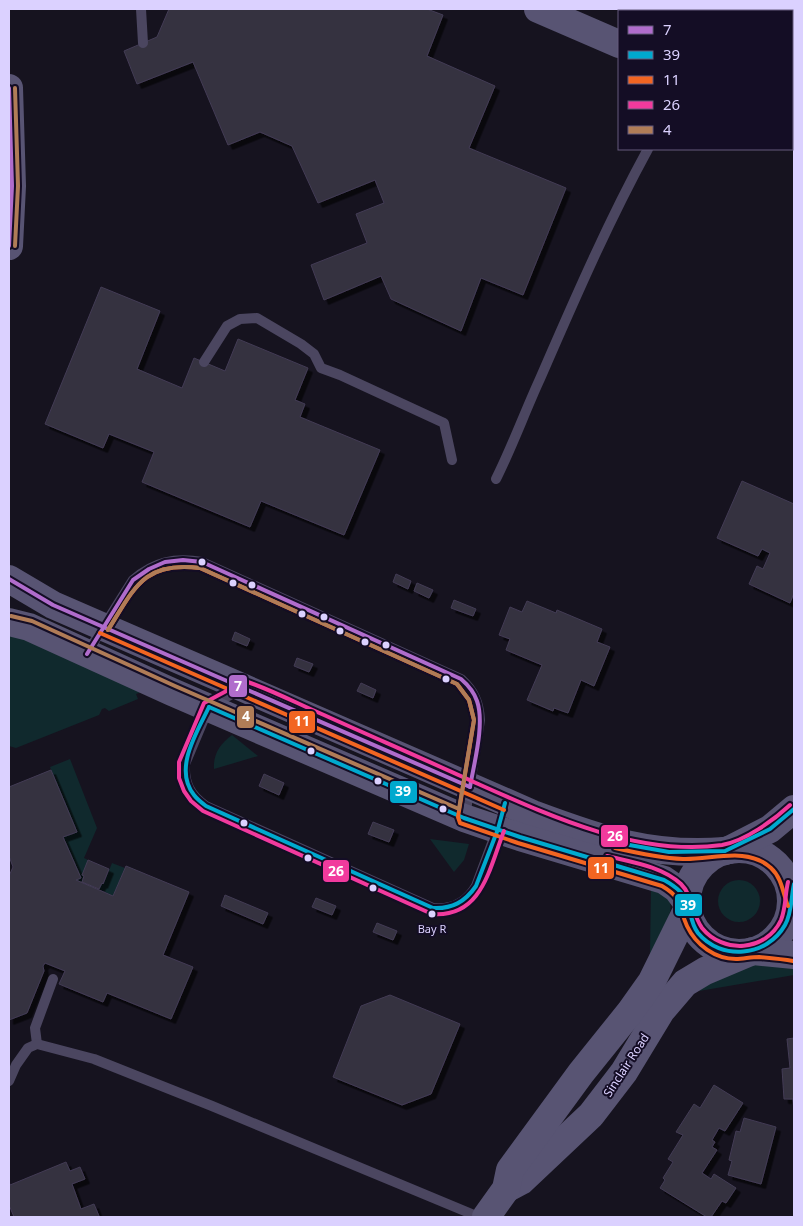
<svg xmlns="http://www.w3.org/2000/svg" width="803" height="1226" viewBox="0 0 803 1226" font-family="'Noto Sans',sans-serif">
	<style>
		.green { fill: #10292d }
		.building { fill: #343041; stroke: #433c54; filter: url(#shadow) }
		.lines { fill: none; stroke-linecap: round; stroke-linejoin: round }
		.lane { stroke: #4b4660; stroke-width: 10 }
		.secondary { stroke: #585473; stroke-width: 28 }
		.bus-1-casing { stroke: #140d25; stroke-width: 8 }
		.bus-2-casing { stroke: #140d25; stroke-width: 8 }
		.bus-3-casing { stroke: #140d25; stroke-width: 8 }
		.bus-4-casing { stroke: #140d25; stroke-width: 8 }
		.bus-5-casing { stroke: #140d25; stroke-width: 8 }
		.bus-1 { stroke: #b06ccc; stroke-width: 4 }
		.bus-2 { stroke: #00a9ce; stroke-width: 4 }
		.bus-3 { stroke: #f26522; stroke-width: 4 }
		.bus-4 { stroke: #f13a9d; stroke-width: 4 }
		.bus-5 { stroke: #b07c57; stroke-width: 4 }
		.bus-dot { fill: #dbd1ff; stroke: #140d25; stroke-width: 2 }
		.labels { text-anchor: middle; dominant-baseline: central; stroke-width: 4; stroke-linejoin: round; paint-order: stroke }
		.bus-label { font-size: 11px; fill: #dbd1ff; stroke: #140d25 }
		.street-label { font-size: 12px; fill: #dbd1ff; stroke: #140d25 }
		.line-badge { stroke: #140d25; stroke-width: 2 }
		.badge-label { font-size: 14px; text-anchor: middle; font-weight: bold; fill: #fff }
	</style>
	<defs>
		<filter id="shadow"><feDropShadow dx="4.5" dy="4.5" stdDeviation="0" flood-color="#0009"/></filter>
	</defs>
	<rect width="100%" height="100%" fill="#16131f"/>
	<g class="green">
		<polygon points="9,630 147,690 136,694 138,699 109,711 105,708 102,709 99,715 16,748 9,746"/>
		<path d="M232,735L258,756L214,769C213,754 220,744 232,735Z"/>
		<polygon points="70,759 97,828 84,858 88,860 82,882 76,880 81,878 63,837 76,832 50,767"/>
		<polygon points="430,839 469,844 464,860 454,872"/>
		<polygon points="112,863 125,868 113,896 99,889 102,883 104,883"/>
		<circle cx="739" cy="901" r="21"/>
		<path d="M651,888H658C661,892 667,896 669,900C676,914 657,941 650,954Z"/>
		<polygon points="760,964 794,965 794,975 699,991 701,988 744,965"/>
	</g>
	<g class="building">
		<polygon points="169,9 427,9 443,15 427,56 495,86 469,148 566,188 523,295 481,278 461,331 391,299 381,276 324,300 311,265 367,243 356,214 384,203 375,180 318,203 292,146 260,132 228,145 193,62 137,84 124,51 157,37"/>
		<polygon points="666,9 794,9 794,83 792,82 792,11 672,11"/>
		<polygon points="101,287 160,311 137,369 182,388 194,358 225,371 238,339 308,368 295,400 305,404 300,417 380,450 344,535 261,501 250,527 142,482 154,452 109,434 103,448 45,424"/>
		<polygon points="742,481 794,504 794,593 790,603 749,584 757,566 763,569 770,553 762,549 758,556 717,538"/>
		<polygon points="396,574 411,581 408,589 393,582"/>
		<polygon points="417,583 433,590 429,598 414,591"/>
		<polygon points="454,600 476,609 473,616 451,608"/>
		<polygon points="527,601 556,613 557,610 602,629 597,642 610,647 594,686 581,680 568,713 554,708 553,711 527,700 542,665 506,650 510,639 499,635 510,607 522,612"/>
		<polygon points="235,632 250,639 247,646 232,640"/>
		<polygon points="297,658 313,664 309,672 294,666"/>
		<polygon points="361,683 376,690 373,698 357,691"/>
		<polygon points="51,770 77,832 63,837 81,878 76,880 113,896 126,866 189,892 163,955 193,967 171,1019 107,993 103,1002 59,984 65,971 45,963 43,966 44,971 27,1013 9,1020 9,876 13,867 9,856 9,787"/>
		<polygon points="264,774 284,783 279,795 259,786"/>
		<polygon points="373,822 394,830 389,842 368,834"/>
		<polygon points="88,860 109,869 103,884 102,883 99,889 82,882 84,876 82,875"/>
		<polygon points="225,895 268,913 263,924 221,906"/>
		<polygon points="316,898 336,906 332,915 312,907"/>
		<polygon points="377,923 397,931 393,940 373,932"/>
		<polygon points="390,995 460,1024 431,1094 402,1105 333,1077 361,1006"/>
		<polygon points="794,1038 794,1112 793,1099 784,1099 782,1069 790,1068 787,1039"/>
		<polygon points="714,1085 743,1103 725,1131 719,1128 712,1140 715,1142 712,1147 717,1150 702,1173 711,1179 714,1174 736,1188 726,1203 722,1201 711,1217 707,1217 660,1188 665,1180 663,1178 673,1162 668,1159 683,1135 676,1132 694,1104 700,1108"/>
		<polygon points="744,1118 776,1127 761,1184 728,1175 732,1161 729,1160 736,1131 740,1132"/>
		<polygon points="66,1162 70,1171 80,1167 85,1179 72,1184 81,1209 94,1204 99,1216 96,1217 14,1217 9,1205 9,1181 10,1185"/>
	</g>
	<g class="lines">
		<g class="lane">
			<polyline points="141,9 143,43"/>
			<polyline points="204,362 227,326 240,319 257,318 301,344 314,354 321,368 340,375 444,423 452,460"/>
			<path d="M496,479C512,447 524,414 539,381C573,303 607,224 648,149"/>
			<path d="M87,653L133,580C154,562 175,557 202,562L461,679C474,691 479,702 480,720L465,817"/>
			<path d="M239,690L209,707L185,764C184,783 190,795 206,806L433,908C452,910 466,903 476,886L497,830"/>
			<polyline points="37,1044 35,1028 53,979"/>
			<polyline points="9,1081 16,1065 28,1048 37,1044 94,1059 212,1106 479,1217"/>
		</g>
		<g class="secondary">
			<polyline points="538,9 619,44"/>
			<polyline points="9,88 12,186 9,246"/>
			<polyline points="792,126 794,127"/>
			<path d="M9,579L53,605L533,814C600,839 651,857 725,851"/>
			<polyline points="9,622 29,627 172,692 464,818 520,837 664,880 677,889 688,904"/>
			<circle cx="739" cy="901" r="52"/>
			<polyline points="729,850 770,829 794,809"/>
			<polyline points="753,951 794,955"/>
			<polyline points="506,1189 521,1181 591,1115 624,1072 661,1011 685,983 705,971 750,952"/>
			<polyline points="486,1217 506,1189 510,1170 581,1073 630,1012 652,981 688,908"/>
		</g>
		<defs>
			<g id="bus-1">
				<polyline points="9,88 12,186 9,246"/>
				<polyline points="9,579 53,605 470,787"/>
				<path d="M87,654L133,580L149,569L165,562L183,560L202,562L461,679C468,685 474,692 477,701C485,724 474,763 470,787"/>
			</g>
			<g id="bus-2">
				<path d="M209,707L464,818L520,837L664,880C673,885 685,893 688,904C691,914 691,924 698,933C721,961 767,957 785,925C792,913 791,897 794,884"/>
				<path d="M209,707C197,732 173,769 194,795C197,799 202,803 206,806L433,908C452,909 465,902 476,886L498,829L505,803"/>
				<polyline points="618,843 669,852 725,851 770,829 794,809"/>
			</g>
			<g id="bus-3">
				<path d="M108,630C135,587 144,561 200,568L457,684L469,700L474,720L458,817L460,823L518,843L662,886C684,899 678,906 687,926C696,945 715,959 736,959C743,959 751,957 759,957C770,958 782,959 793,961"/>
				<polyline points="100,633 504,810"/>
				<path d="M615,848C637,853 660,858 683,859C712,860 747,846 771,868C782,878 783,894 788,906"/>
			</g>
			<g id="bus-4">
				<path d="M504,831C489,869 482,918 432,914L203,811L191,801L184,791L179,778V762L204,703L245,681C272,690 298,704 324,715C375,738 426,760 476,783C550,816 639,857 722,845C745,841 774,820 790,805"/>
				<path d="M607,856C631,862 661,866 681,884C693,896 692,914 702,928C723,954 766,952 781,920C786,908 785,894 788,882"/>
			</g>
			<g id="bus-5">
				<polyline points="15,246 18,186 15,88"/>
				<path d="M11,616L32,621L175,686L459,809L474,720L469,700L457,684L200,568C144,561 135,587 108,630"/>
			</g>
		</defs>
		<use href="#bus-1" class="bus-1-casing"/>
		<use href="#bus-2" class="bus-2-casing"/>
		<use href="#bus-3" class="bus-3-casing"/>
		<use href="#bus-4" class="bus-4-casing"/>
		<use href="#bus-5" class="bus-5-casing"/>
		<use href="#bus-1" class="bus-1"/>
		<use href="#bus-2" class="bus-2"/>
		<use href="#bus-3" class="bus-3"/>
		<use href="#bus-4" class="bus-4"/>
		<use href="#bus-5" class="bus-5"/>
	</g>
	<g class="bus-dot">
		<circle cx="202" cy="562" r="4.5"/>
		<circle cx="233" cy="583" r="4.5"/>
		<circle cx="252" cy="585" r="4.5"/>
		<circle cx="302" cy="614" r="4.5"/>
		<circle cx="324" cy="617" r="4.5"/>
		<circle cx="340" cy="631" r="4.5"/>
		<circle cx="365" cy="642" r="4.5"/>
		<circle cx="386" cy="645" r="4.5"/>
		<circle cx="446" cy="679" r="4.5"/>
		<circle cx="311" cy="751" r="4.5"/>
		<circle cx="378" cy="781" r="4.5"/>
		<circle cx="443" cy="809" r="4.5"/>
		<circle cx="244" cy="823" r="4.5"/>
		<circle cx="308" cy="858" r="4.5"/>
		<circle cx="373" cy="888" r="4.5"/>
		<circle cx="432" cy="914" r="4.5"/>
	</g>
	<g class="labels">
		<g class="bus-label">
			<text x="432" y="928">Bay R</text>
		</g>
		<g class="street-label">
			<text transform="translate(626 1065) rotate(-57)">Sinclair Road</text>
		</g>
	</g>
	<g class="line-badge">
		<rect x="228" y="674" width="20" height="24" rx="5" fill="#b06ccc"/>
		<rect x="236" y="705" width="19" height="24" rx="5" fill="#b07c57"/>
		<rect x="288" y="710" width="28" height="24" rx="5" fill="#f26522"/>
		<rect x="389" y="780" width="29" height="24" rx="5" fill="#00a9ce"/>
		<rect x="600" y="824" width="29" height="24" rx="5" fill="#f13a9d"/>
		<rect x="587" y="856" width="28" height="24" rx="5" fill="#f26522"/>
		<rect x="322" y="859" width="28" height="24" rx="5" fill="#f13a9d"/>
		<rect x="674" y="893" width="29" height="24" rx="5" fill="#00a9ce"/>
	</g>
	<g class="badge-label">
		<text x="238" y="691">7</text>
		<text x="246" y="721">4</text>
		<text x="302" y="726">11</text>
		<text x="403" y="796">39</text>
		<text x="615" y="841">26</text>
		<text x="601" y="873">11</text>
		<text x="336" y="876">26</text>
		<text x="688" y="910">39</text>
	</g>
	<rect width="803" height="1226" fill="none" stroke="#dbd1ff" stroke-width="20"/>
	<rect x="618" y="10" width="175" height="140" fill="#140d25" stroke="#645b7c"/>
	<rect x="628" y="26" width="25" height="8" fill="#b06ccc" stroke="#645b7c"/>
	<text x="663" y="35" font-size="15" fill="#dbd1ff">7</text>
	<rect x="628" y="51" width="25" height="8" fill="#00a9ce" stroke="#645b7c"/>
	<text x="663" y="60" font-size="15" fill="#dbd1ff">39</text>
	<rect x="628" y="76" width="25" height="8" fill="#f26522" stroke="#645b7c"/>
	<text x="663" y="85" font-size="15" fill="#dbd1ff">11</text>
	<rect x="628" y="101" width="25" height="8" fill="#f13a9d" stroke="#645b7c"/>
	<text x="663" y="110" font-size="15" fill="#dbd1ff">26</text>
	<rect x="628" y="126" width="25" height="8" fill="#b07c57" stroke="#645b7c"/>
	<text x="663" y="135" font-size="15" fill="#dbd1ff">4</text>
</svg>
